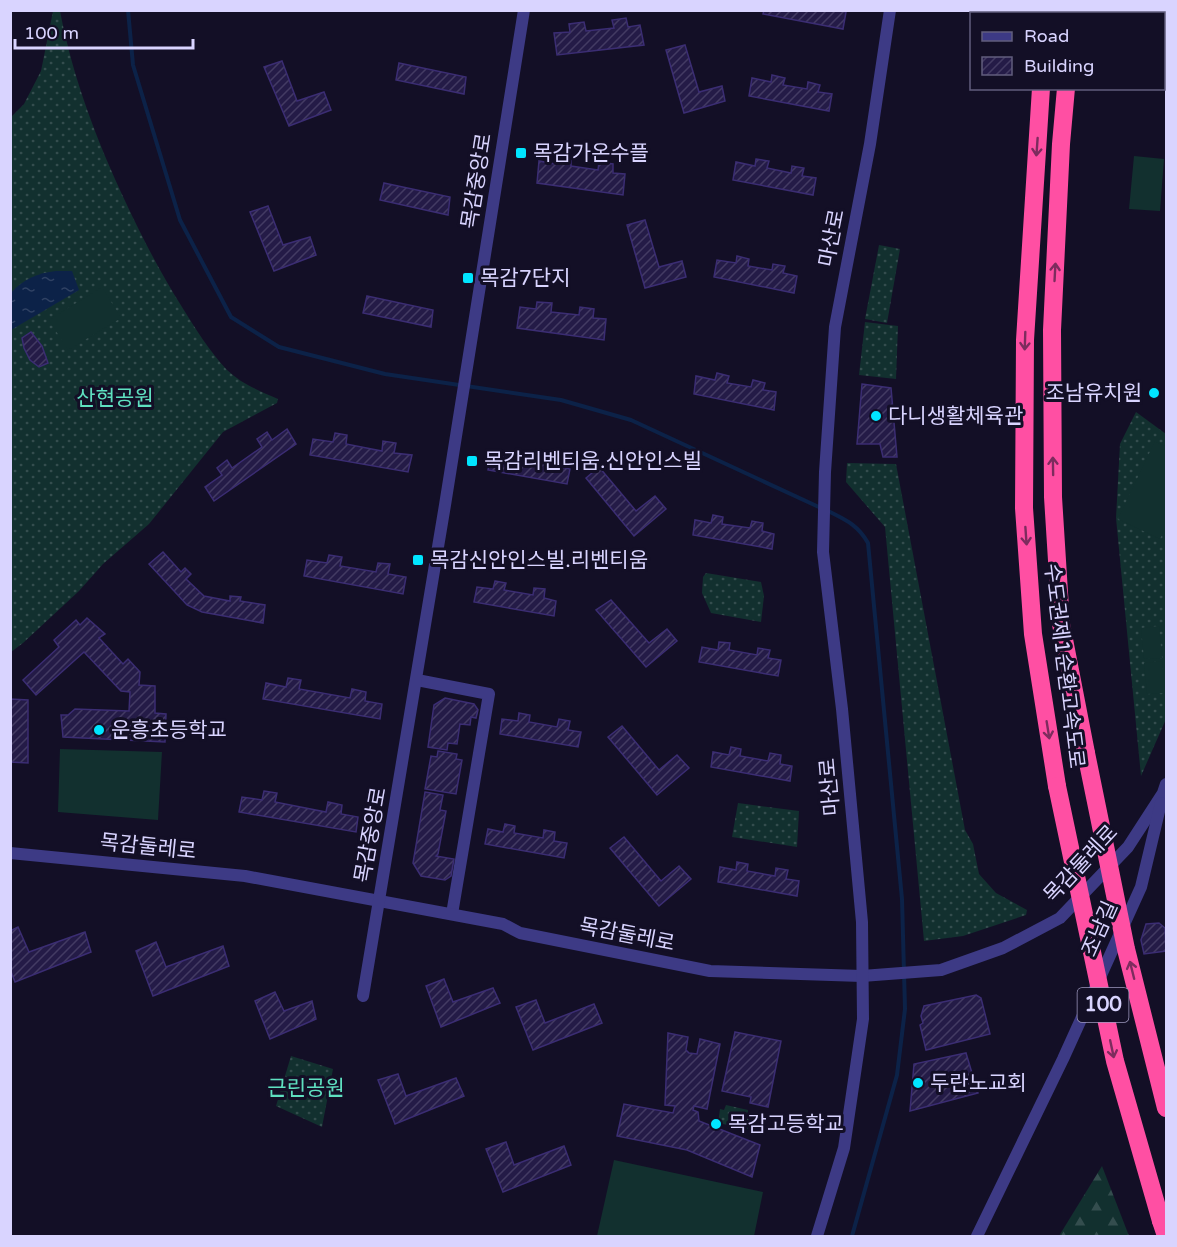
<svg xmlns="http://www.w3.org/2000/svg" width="1177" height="1247" viewBox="0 0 1177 1247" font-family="'Varela Round','Noto Sans KR',sans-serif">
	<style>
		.grass { fill: url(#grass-dots) }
		.forest { fill: url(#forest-firs) }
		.garden { fill: #12302f }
		.water { fill: url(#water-ripples) }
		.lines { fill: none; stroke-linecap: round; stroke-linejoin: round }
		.stream { stroke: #0c2248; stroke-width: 4 }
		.building { fill: url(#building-hatch); stroke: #3b2d73; stroke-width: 1.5 }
		.minor { stroke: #3d3a85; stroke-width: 12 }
		.highway { stroke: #ff4fa3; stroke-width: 18 }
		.highway-bridge { stroke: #ff4fa3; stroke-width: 18 }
		.oneway { stroke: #7d2c5e }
		.poi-dot { fill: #00e5ff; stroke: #130f26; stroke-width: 2 }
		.labels { text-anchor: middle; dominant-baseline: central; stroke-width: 6; stroke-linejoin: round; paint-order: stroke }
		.shield { fill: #130f26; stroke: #9e99be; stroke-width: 1.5 }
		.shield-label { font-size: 20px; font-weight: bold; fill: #d9d4ff }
		.poi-label { font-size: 21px; fill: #d9d4ff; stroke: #130f26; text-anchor: start }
		.street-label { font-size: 21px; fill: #d9d4ff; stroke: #130f26 }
		.park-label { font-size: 21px; fill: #5fe0c0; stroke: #130f26 }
	</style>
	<defs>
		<pattern id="grass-dots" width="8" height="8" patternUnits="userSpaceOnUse" patternTransform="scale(1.5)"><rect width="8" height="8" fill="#12302f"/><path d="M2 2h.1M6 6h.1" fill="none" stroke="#344d4e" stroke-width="1.8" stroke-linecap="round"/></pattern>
		<pattern id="forest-firs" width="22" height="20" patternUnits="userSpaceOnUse" patternTransform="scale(1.5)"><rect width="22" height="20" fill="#12302f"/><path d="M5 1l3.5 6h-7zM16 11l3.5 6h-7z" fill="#344d4e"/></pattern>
		<pattern id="water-ripples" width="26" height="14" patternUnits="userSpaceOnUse" patternTransform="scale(1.5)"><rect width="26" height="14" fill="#0c2248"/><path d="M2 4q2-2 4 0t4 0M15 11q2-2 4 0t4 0" fill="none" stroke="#2f4163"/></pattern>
		<pattern id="building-hatch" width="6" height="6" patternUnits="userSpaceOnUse" patternTransform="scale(1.5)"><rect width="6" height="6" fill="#241b47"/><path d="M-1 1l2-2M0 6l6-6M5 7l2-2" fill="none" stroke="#433b63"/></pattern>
	</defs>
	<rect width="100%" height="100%" fill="#130f26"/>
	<g class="grass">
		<path d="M53,11H60C73,79 97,141 126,203C143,239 161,274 182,307C195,328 210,352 227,370C242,384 259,391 278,399L277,403L223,432L149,524L103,564L79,591L23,643L11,652V117L24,104L41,71Z"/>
		<polygon points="879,245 900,249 887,323 865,319"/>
		<polygon points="865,322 898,326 896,379 859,375"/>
		<polygon points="1136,412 1166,434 1166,719 1141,776 1116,518 1120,444"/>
		<polygon points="847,463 896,464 965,830 973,844 979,874 996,893 1027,910 1026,915 963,936 924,941 885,527 846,482"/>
		<polygon points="706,573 761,582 764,596 761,622 711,613 702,593 703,577"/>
		<polygon points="738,803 799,811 797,847 732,837"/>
		<polygon points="291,1056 333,1069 322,1127 276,1106"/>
		<polygon points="726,1105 748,1110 748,1114 751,1115 748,1129 718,1123 720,1109 724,1110"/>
	</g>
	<polygon class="forest" points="1102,1166 1129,1236 1059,1236"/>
	<g class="garden">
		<polygon points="1134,156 1164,159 1160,211 1129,209"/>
		<polygon points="102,287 121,318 68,350 49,320"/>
		<polygon points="1155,441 1166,447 1166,525 1160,539 1118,519"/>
		<polygon points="1159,626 1162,658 1144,659 1141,628"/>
		<polygon points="1162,661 1165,693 1147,694 1144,663"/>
		<polygon points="60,749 162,752 158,820 58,812"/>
		<polygon points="614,1160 763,1192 754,1236 597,1236"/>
	</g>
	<path class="water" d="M56,271H72L79,290L11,330V293C23,279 38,273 56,271Z"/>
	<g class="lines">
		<g class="stream">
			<polyline points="128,10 133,65 180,220 231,317 279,347 385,374 561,400 631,420 821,508"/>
			<path d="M828,511C846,520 858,525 868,543L902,899L905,1009L897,1075L852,1236"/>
		</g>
	</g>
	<g class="building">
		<polygon points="764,10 838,10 846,12 843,29 763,14"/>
		<polygon points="626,18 628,27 640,25 644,45 557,55 554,33 570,32 569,24 584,22 586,31 614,28 612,20"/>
		<polygon points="685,45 699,92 722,86 725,101 684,113 666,50"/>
		<polygon points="282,61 297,101 324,92 331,110 289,126 264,67"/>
		<polygon points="399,63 466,77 464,94 396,80"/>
		<polygon points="772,75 785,78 783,85 807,89 808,82 820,85 818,92 832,94 829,111 749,96 752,78 771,82"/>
		<polygon points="556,156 571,158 571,166 598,170 599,162 613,164 613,173 625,174 623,195 537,183 539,161 555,164"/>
		<polygon points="756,159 769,161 767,168 791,173 792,166 804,168 802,176 816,178 813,195 733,180 736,162 755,166"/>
		<polygon points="384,183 450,197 448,215 380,200"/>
		<polygon points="268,206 283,245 310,237 316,255 274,271 250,212"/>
		<polygon points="645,220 659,267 682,261 686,277 645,288 627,225"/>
		<polygon points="737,256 749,259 748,266 772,270 773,264 785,266 783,273 797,276 794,293 714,277 717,260 736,263"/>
		<polygon points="367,296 433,310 431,327 363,313"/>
		<polygon points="537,302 552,303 551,312 579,315 580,307 594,309 593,318 606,319 604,340 517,328 520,307 536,309"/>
		<polygon points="31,332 42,346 48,363 39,367 30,360 24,348 22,338"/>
		<polygon points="717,373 729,376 727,383 751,387 753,380 765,383 763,390 776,392 774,410 694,394 696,376 715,380"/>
		<polygon points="862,384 891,388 897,457 883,457 880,444 857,444"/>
		<polygon points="287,429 296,444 214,501 205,487 222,475 217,468 227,460 232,468 262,447 257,439 267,432 272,440"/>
		<polygon points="335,433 347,435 346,444 382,451 383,441 396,443 394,453 412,455 408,472 310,455 313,439 333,442"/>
		<polygon points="508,450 519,452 517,459 546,464 547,456 558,458 557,466 570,469 567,484 488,470 491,455 506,458"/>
		<polygon points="599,467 636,511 655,496 666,509 634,536 586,478"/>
		<polygon points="713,515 723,517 722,524 750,528 752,521 763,523 762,531 774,534 772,549 693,535 695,520 711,523"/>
		<polygon points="163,552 181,572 185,568 191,574 186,579 204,596 230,601 230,596 241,597 240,601 265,605 263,623 202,612 187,605 149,564"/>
		<polygon points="329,555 342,557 340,566 376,572 378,563 390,564 388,574 406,577 403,594 304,576 307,560 327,563"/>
		<polygon points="495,581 506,583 504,590 533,595 534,588 545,589 544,598 556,601 554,616 474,602 477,587 493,589"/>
		<polygon points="611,600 649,643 667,629 677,641 646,667 596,610"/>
		<polygon points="87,618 105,634 99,638 123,664 128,659 140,672 139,685 155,686 155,713 166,714 165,742 63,737 61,715 68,715 75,709 129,711 130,692 121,691 84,652 36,695 23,680 59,647 54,640 76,620 80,625"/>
		<polygon points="719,642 730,643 729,650 757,655 758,648 770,650 768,658 781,660 778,676 699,662 702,647 718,650"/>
		<polygon points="288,678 301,680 299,689 350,698 352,689 366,692 365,701 382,704 380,719 263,699 266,683 286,687"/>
		<polygon points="445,698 474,704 478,710 476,718 471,717 470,725 460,724 457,744 448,743 447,750 428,747 434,705"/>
		<polygon points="10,699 28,700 28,763 10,762"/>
		<polygon points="519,713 530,715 529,722 557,727 559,719 570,721 568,730 581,732 578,747 500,734 502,719 518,721"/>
		<polygon points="622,726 659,770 677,755 689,768 657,795 608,737"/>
		<polygon points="731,747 741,749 740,756 768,761 770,753 781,755 780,764 792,766 790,781 711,767 713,752 729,755"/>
		<polygon points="438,751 457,754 456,759 462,760 456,794 425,789 431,756 437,757"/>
		<polygon points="264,791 277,793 275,802 326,812 328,802 342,805 341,814 358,817 356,832 239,812 242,797 262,800"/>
		<polygon points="425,792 443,795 440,810 446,811 438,854 436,856 454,859 451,876 445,880 421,876 413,863"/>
		<polygon points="505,824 515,826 514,833 543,838 544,830 555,832 554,841 567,843 564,858 485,844 488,829 503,832"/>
		<polygon points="624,837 661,881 679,866 691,879 659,906 610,848"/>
		<polygon points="737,862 748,864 747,871 775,876 776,868 788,870 786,879 799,881 797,896 718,882 720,867 736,870"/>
		<polygon points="1159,923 1165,928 1166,951 1144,954 1141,940 1146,924"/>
		<polygon points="18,927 29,952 85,932 91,952 15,982 10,969 10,931"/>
		<polygon points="156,942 166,967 223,946 229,966 153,996 136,951"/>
		<polygon points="444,979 453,1002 493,988 500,1003 441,1027 426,986"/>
		<polygon points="275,992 284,1011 312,1001 316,1019 270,1039 255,1001"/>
		<polygon points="976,995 981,998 990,1034 926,1050 920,1025 923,1023 921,1016 924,1006"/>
		<polygon points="536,1000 545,1023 594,1004 602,1023 533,1050 516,1007"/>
		<polygon points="735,1032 781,1041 768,1107 750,1103 751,1097 722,1091"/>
		<polygon points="668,1033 688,1037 686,1050 689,1053 697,1054 700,1039 720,1044 707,1109 694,1106 693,1110 698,1112 699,1121 760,1145 752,1177 687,1150 617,1136 624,1104 673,1113 675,1106 665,1105"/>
		<polygon points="966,1053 978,1093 910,1111 914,1064"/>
		<polygon points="398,1074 406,1096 456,1078 464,1096 395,1124 378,1080"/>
		<polygon points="506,1142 514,1165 564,1146 571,1165 503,1192 486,1149"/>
	</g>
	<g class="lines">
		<g class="minor">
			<polyline points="417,680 489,694 452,914"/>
			<polyline points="10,853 245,876 503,924 520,933 710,971 862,976 941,970 1003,948 1060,918 1128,847 1163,793 1166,784"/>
			<polyline points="363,996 445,505 524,10"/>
			<polyline points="817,1236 844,1148 863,1019 862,922 842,709 823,552 825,472 835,327 870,144 890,10"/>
			<polyline points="977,1236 1063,1059 1141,887 1161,803"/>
		</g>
		<g class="highway">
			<polyline points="1049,14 1050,10"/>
			<polyline points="1074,14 1075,10"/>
			<polyline points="1041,88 1025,340 1024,508 1033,634 1057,786"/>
			<polyline points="1066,88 1061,144 1052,330 1053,497 1061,624 1086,753"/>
			<polyline points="1161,1221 1166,1236"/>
		</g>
		<g class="highway-bridge">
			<polyline points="1086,753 1126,949 1166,1108"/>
			<polyline points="1057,786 1115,1061 1161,1221"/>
		</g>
	</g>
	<defs><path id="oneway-shaft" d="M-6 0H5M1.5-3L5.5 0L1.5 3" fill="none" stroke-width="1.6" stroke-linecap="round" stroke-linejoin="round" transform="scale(1.5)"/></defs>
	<g class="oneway">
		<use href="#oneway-shaft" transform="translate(1037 147) rotate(94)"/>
		<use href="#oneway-shaft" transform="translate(1055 272) rotate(-87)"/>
		<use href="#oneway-shaft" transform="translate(1025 341) rotate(92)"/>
		<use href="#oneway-shaft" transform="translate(1053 466) rotate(-91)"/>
		<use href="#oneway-shaft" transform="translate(1026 536) rotate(86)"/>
		<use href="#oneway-shaft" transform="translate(1048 730) rotate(81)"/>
		<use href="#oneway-shaft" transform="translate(1132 970) rotate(-104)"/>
		<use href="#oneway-shaft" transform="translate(1112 1049) rotate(78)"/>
	</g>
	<g class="poi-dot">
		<rect x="515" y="147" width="12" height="12" rx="3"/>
		<rect x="462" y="272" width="12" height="12" rx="3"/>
		<circle cx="1154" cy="393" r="6"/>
		<circle cx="876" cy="416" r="6"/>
		<rect x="466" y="455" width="12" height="12" rx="3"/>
		<rect x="412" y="554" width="12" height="12" rx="3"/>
		<circle cx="99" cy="730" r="6"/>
		<circle cx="918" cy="1083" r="6"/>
		<circle cx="716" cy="1124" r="6"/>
	</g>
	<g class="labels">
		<rect class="shield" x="1077.5" y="988" width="51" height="34" rx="4.5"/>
		<g class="shield-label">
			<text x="1103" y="1005">100</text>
		</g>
		<g class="poi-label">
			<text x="533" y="153">목감가온수플</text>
			<text x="480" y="278">목감7단지</text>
			<text x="1142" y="393" text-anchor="end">조남유치원</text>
			<text x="888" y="416">다니생활체육관</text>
			<text x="484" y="461">목감리벤티움.신안인스빌</text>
			<text x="430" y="560">목감신안인스빌.리벤티움</text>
			<text x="111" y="730">운흥초등학교</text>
			<text x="930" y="1083">두란노교회</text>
			<text x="728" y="1124">목감고등학교</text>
		</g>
		<g class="street-label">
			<text transform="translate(477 181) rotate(-81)">목감중앙로</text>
			<text transform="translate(832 238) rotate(-79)">마산로</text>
			<text transform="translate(1064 666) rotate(83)">수도권제1순환고속도로</text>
			<text transform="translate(830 787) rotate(-95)">마산로</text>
			<text transform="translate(371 835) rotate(-80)">목감중앙로</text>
			<text transform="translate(148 847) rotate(6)">목감둘레로</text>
			<text transform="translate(1081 864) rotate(-47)">목감둘레로</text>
			<text transform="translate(1100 929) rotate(-66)">조남길</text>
			<text transform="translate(627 935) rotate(11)">목감둘레로</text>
		</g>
		<g class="park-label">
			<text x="115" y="398">산현공원</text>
			<text x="306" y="1088">근린공원</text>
		</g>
	</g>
	<rect width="1177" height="1247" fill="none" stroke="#d9d4ff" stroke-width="24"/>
	<rect x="970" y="12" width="195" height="78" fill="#130f26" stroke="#625e7d" stroke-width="1.5"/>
	<rect x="982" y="32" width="30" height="9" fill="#3d3a85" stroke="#625e7d" stroke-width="1.5"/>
	<text x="1024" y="42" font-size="18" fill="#d9d4ff">Road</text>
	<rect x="982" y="57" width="30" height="18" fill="url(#building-hatch)" stroke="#625e7d" stroke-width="1.5"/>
	<text x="1024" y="72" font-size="18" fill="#d9d4ff">Building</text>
	<path d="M15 39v9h178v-9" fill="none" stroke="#d9d4ff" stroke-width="3"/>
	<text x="24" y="39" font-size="18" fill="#d9d4ff" stroke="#130f26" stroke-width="4.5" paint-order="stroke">100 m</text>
</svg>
